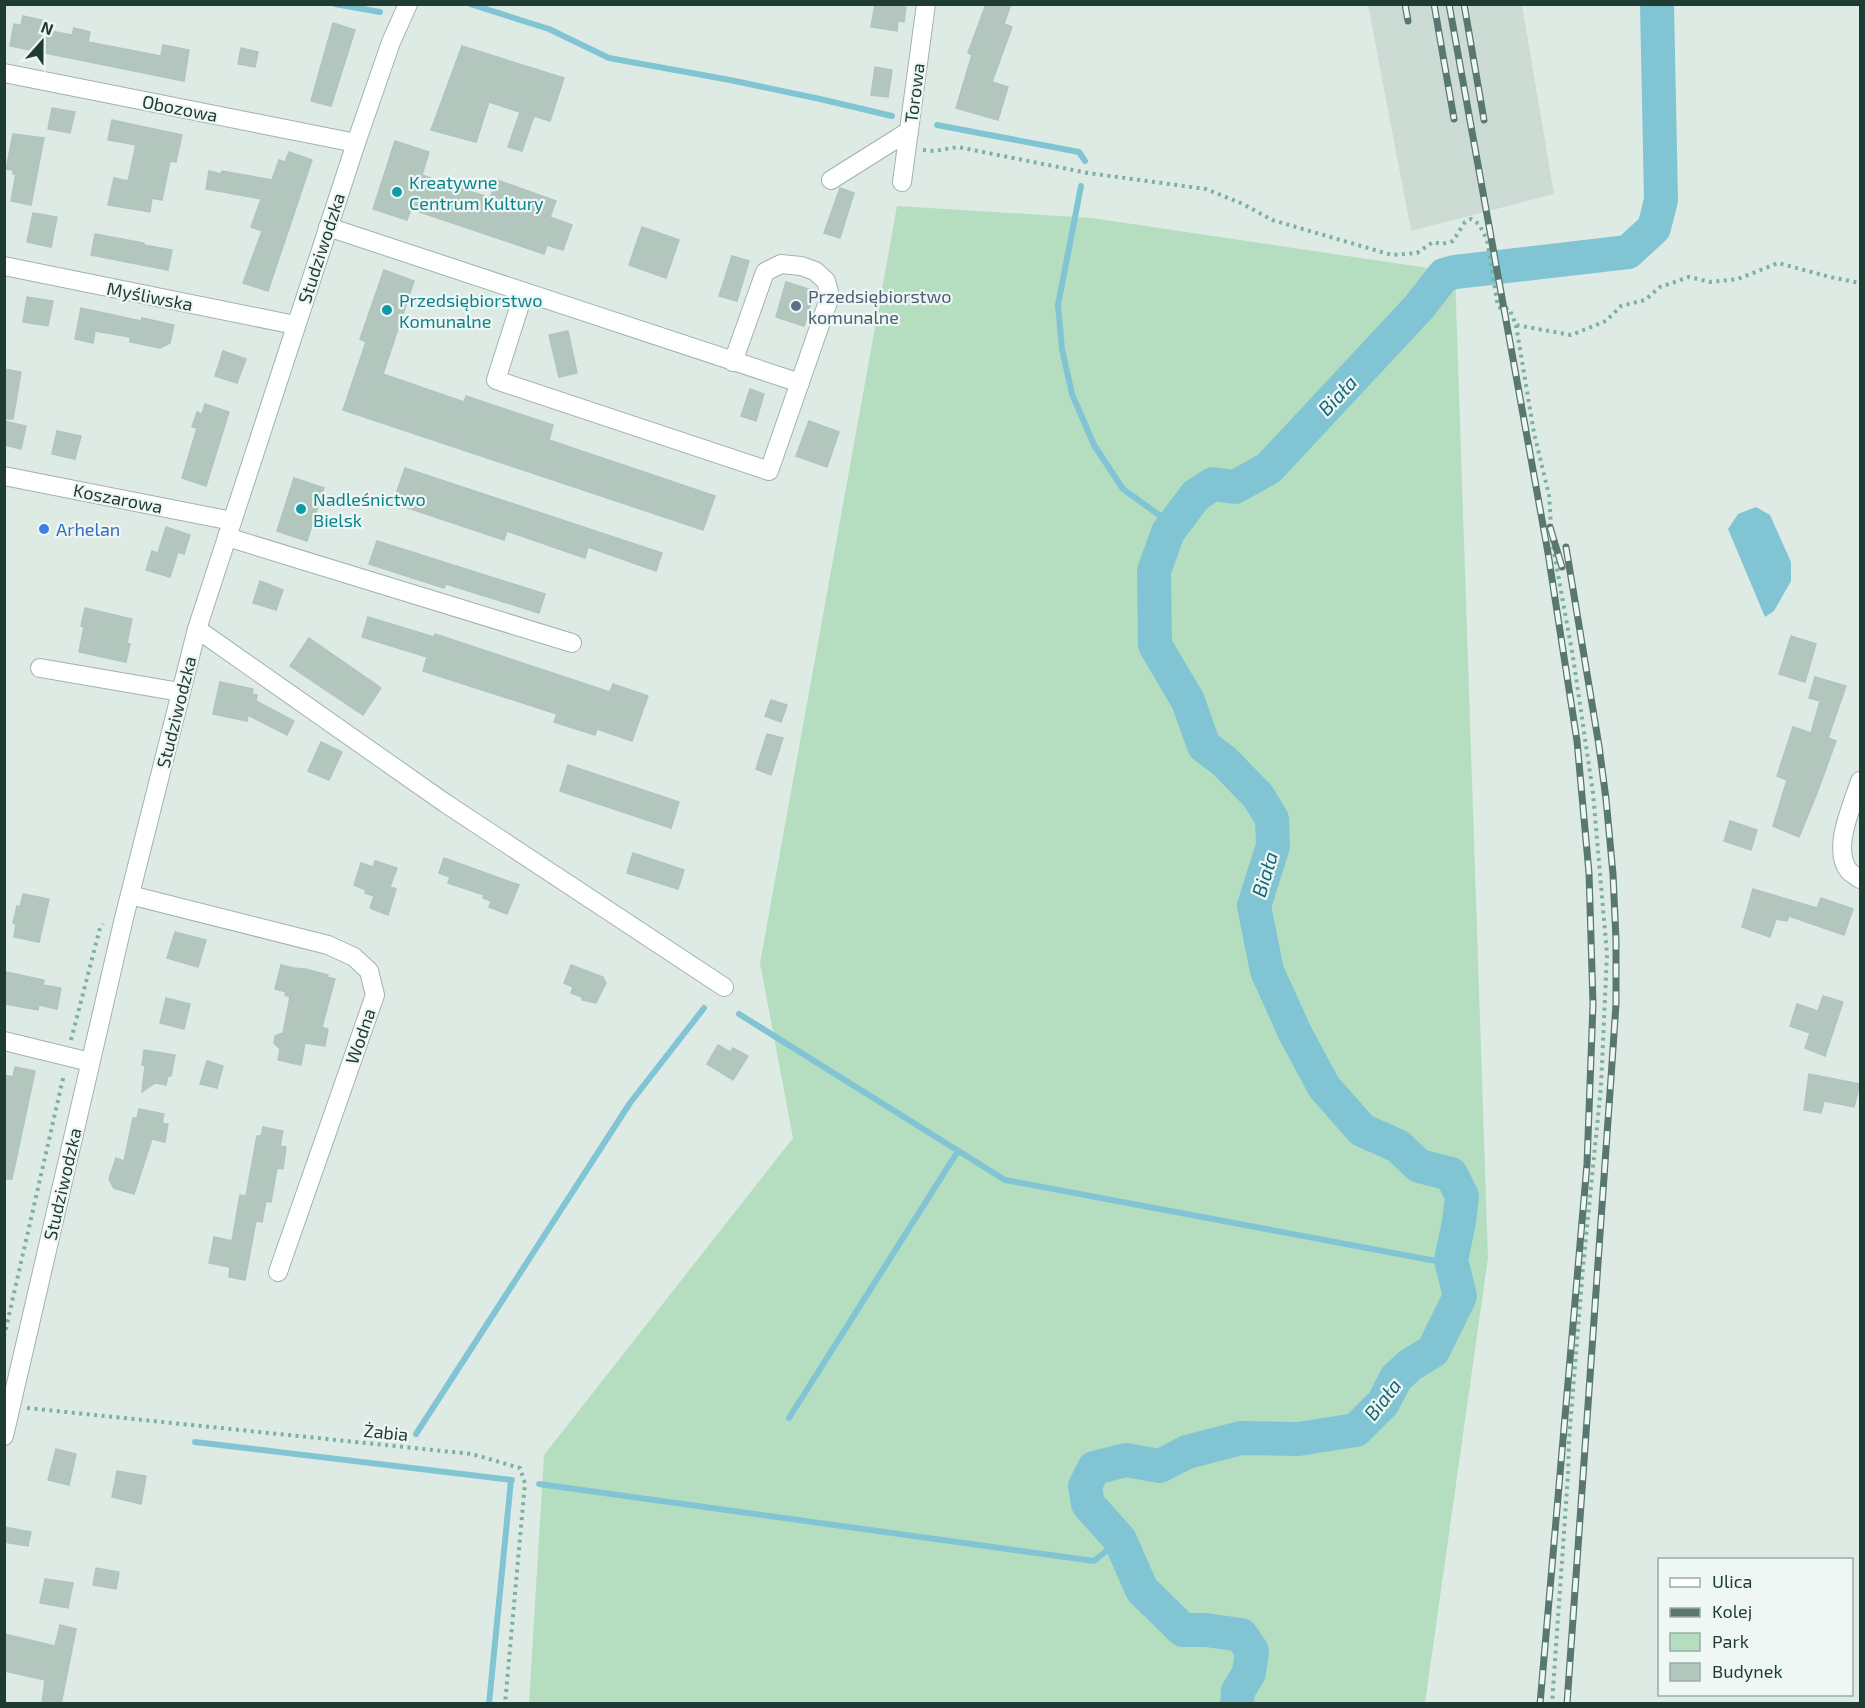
<svg xmlns="http://www.w3.org/2000/svg" width="1865" height="1708" viewBox="0 0 1865 1708" font-family="'Exo 2',sans-serif">
	<style>
		.built { fill: #ccdbd4 }
		.green { fill: #b5dec1 }
		.water { fill: #81c5d4 }
		.lines { fill: none; stroke-linecap: round; stroke-linejoin: round }
		.stream { stroke: #81c5d4; stroke-width: 6 }
		.river { stroke: #81c5d4; stroke-width: 34 }
		.building { fill: #b3c6be; stroke: #b0c5bd; stroke-width: 1.5 }
		.minor-casing { stroke: #a1b3ac; stroke-width: 20 }
		.path { stroke: #7cb1a2; stroke-width: 4; stroke-dasharray: 3 4.5; stroke-linecap: butt }
		.minor { stroke: #fff; stroke-width: 18 }
		.rail-casing { stroke: #587770; stroke-width: 7 }
		.rail { stroke: #eef7f3; stroke-width: 4.5; stroke-dasharray: 14; stroke-linecap: butt }
		.culture-dot { fill: #0f9aa8; stroke: #eef7f3; stroke-width: 2 }
		.service-dot { fill: #5c6f8a; stroke: #eef7f3; stroke-width: 2 }
		.shop-dot { fill: #3f7fe0; stroke: #eef7f3; stroke-width: 2 }
		.labels { text-anchor: middle; dominant-baseline: central; stroke-width: 4.5; stroke-linejoin: round; paint-order: stroke }
		.street-label { font-size: 18px; fill: #1e3b34; stroke: #eef7f3 }
		.culture-label { font-size: 18px; fill: #0d838f; stroke: #eef7f3; text-anchor: start }
		.service-label { font-size: 18px; fill: #4e5e75; stroke: #eef7f3; text-anchor: start }
		.shop-label { font-size: 18px; fill: #366cbe; stroke: #eef7f3; text-anchor: start }
		.water-label { font-size: 20px; font-style: italic; fill: #15677b; stroke: #eef7f3 }
	</style>
	<rect width="100%" height="100%" fill="#deebe5"/>
	<polygon class="built" points="1368,5 1522,5 1554,194 1411,231"/>
	<polygon class="green" points="897,206 1092,218 1455,272 1488,1258 1425,1703 529,1703 544,1455 793,1138 760,963"/>
	<polygon class="water" points="1756,507 1770,515 1791,562 1791,581 1774,611 1765,617 1728,529 1738,514"/>
	<g class="lines">
		<g class="stream">
			<polyline points="335,4 380,12"/>
			<polyline points="470,4 549,29 609,58 730,80 820,99 892,116"/>
			<polyline points="937,125 1079,152 1085,161"/>
			<polyline points="1081,186 1058,305 1062,349 1072,394 1094,445 1123,489 1173,525"/>
			<polyline points="739,1014 1005,1180 1452,1264"/>
			<polyline points="789,1418 958,1151"/>
			<polyline points="416,1434 630,1103 704,1008"/>
			<polyline points="195,1442 512,1480"/>
			<polyline points="539,1484 1094,1561 1120,1540"/>
			<polyline points="489,1704 511,1480"/>
		</g>
		<polyline class="river" points="1237,1704 1238,1691 1249,1673 1252,1651 1241,1635 1206,1630 1183,1630 1142,1590 1120,1540 1088,1504 1085,1486 1094,1468 1126,1460 1160,1466 1187,1452 1241,1438 1298,1439 1356,1430 1383,1403 1396,1378 1410,1365 1433,1351 1460,1296 1451,1260 1459,1222 1462,1196 1451,1174 1419,1166 1398,1146 1362,1130 1324,1087 1295,1033 1267,971 1254,906 1273,846 1272,819 1258,796 1224,761 1204,746 1188,701 1155,645 1154,571 1168,532 1196,495 1213,484 1235,487 1269,468 1419,307 1444,275 1455,272 1628,252 1654,228 1661,200 1657,4"/>
	</g>
	<g class="building">
		<polygon points="875,4 901,4 900,7 906,7 904,22 898,21 897,31 871,27"/>
		<polygon points="986,4 1011,4 1004,24 1012,27 992,82 1008,87 998,120 956,108 972,55 968,53"/>
		<polygon points="23,16 42,20 40,29 72,35 74,28 90,32 88,42 161,56 163,45 189,50 184,81 10,46 14,24 21,25"/>
		<polygon points="333,23 355,30 331,106 311,101"/>
		<polygon points="462,46 564,78 550,121 534,116 522,151 508,147 520,112 489,102 476,142 431,130"/>
		<polygon points="241,48 258,52 255,67 238,64"/>
		<polygon points="875,67 892,70 888,97 871,95"/>
		<polygon points="52,108 75,112 70,133 48,129"/>
		<polygon points="112,120 182,135 176,162 170,161 162,200 152,198 150,212 108,205 114,178 128,181 136,145 108,140"/>
		<polygon points="13,134 44,138 31,205 11,201 16,174 13,174 13,170 6,169"/>
		<polygon points="395,141 429,152 422,175 490,198 497,180 556,201 550,217 572,225 563,250 547,245 544,254 411,209 407,220 373,209"/>
		<polygon points="289,152 312,160 268,291 243,283 262,231 251,227 261,199 206,189 209,171 221,174 222,171 272,180 279,160 285,162"/>
		<polygon points="840,188 854,193 840,238 824,233"/>
		<polygon points="33,213 57,217 51,247 27,242"/>
		<polygon points="642,227 679,240 666,278 629,265"/>
		<polygon points="95,234 144,243 144,245 172,250 168,270 91,255"/>
		<polygon points="732,256 749,261 737,301 719,296"/>
		<polygon points="384,270 414,281 383,374 464,402 466,396 553,425 549,440 715,496 703,530 343,410 366,342 360,339"/>
		<polygon points="786,282 815,291 804,326 776,317"/>
		<polygon points="27,297 53,301 48,326 23,322"/>
		<polygon points="81,308 141,321 142,318 174,325 170,343 160,348 130,342 130,337 95,331 93,343 75,339"/>
		<polygon points="568,331 577,373 559,377 549,335"/>
		<polygon points="223,351 246,359 237,383 215,376"/>
		<polygon points="4,369 21,372 13,419 4,419"/>
		<polygon points="750,389 764,394 756,421 741,416"/>
		<polygon points="205,404 229,412 206,486 182,478 197,428 192,427 197,412 202,414"/>
		<polygon points="4,421 26,426 21,449 4,445"/>
		<polygon points="809,421 839,432 827,467 796,456"/>
		<polygon points="57,431 81,436 75,459 52,454"/>
		<polygon points="405,468 662,553 656,571 588,547 585,558 507,531 504,540 393,503"/>
		<polygon points="294,478 324,488 307,541 277,531"/>
		<polygon points="166,527 190,535 184,554 178,552 170,577 146,570 152,551 158,553"/>
		<polygon points="377,541 545,594 539,613 446,584 444,588 369,564"/>
		<polygon points="260,581 283,590 276,610 253,603"/>
		<polygon points="85,608 132,619 127,643 130,644 126,662 79,652 84,627 81,626"/>
		<polygon points="368,617 434,637 435,634 610,692 613,684 648,696 632,741 597,729 595,735 554,722 557,714 423,671 427,657 362,637"/>
		<polygon points="1791,636 1816,644 1805,682 1779,674"/>
		<polygon points="309,638 381,688 363,715 290,666"/>
		<polygon points="1815,677 1846,686 1828,738 1836,741 1817,793 1799,837 1773,826 1787,780 1777,776 1793,727 1811,733 1820,701 1809,698"/>
		<polygon points="220,682 253,689 252,694 257,695 256,701 294,721 287,735 248,715 247,721 213,714"/>
		<polygon points="771,700 787,705 781,722 765,716"/>
		<polygon points="767,734 783,738 771,775 756,769"/>
		<polygon points="321,742 342,752 329,780 308,771"/>
		<polygon points="568,765 679,802 671,828 560,791"/>
		<polygon points="1730,821 1757,830 1751,850 1724,841"/>
		<polygon points="633,853 684,870 678,889 627,873"/>
		<polygon points="444,858 519,885 507,914 489,907 491,901 483,898 484,895 448,883 450,877 439,873"/>
		<polygon points="375,861 397,868 390,887 396,889 388,915 370,908 374,896 365,893 366,890 354,885 361,863 373,867"/>
		<polygon points="1753,889 1817,908 1821,898 1853,909 1844,935 1789,916 1787,921 1776,919 1770,937 1742,927"/>
		<polygon points="23,894 49,899 39,942 14,937 16,923 13,923 17,906 20,907"/>
		<polygon points="175,932 206,940 198,967 167,958"/>
		<polygon points="281,965 293,968 305,969 328,975 327,977 335,979 322,1027 328,1029 325,1046 305,1043 301,1065 278,1060 280,1049 274,1043 275,1036 283,1033 290,997 285,995 286,992 275,989"/>
		<polygon points="571,965 603,977 606,983 596,1003 582,1000 582,997 571,993 573,987 564,983"/>
		<polygon points="6,972 44,980 43,985 61,988 57,1009 39,1005 38,1010 4,1004"/>
		<polygon points="1823,996 1843,1002 1825,1056 1805,1048 1810,1033 1790,1026 1797,1004 1818,1011"/>
		<polygon points="166,998 190,1004 184,1029 160,1023"/>
		<polygon points="718,1045 730,1052 733,1048 748,1056 733,1080 707,1064"/>
		<polygon points="144,1050 175,1055 171,1076 168,1076 166,1085 155,1083 142,1092 145,1066 142,1065"/>
		<polygon points="207,1061 223,1066 217,1088 200,1084"/>
		<polygon points="15,1067 35,1071 12,1179 4,1179 4,1075 13,1077"/>
		<polygon points="1809,1074 1860,1084 1854,1107 1824,1101 1821,1113 1804,1110"/>
		<polygon points="139,1109 164,1114 162,1123 168,1124 165,1142 152,1139 134,1194 114,1188 109,1179 116,1158 124,1161 133,1118 137,1118"/>
		<polygon points="263,1127 283,1131 280,1146 286,1147 283,1169 277,1168 271,1202 266,1201 262,1222 256,1221 245,1280 229,1277 230,1267 209,1263 214,1237 232,1241 240,1195 246,1196 257,1136 261,1136"/>
		<polygon points="56,1449 76,1454 69,1485 48,1480"/>
		<polygon points="117,1471 146,1476 141,1504 112,1497"/>
		<polygon points="4,1527 31,1532 28,1546 4,1542"/>
		<polygon points="96,1568 119,1572 116,1589 93,1585"/>
		<polygon points="45,1579 73,1583 68,1608 40,1603"/>
		<polygon points="60,1625 76,1629 61,1704 42,1704 45,1680 4,1671 4,1634 55,1646"/>
	</g>
	<g class="lines">
		<defs>
			<g id="minor">
				<polyline points="4,73 356,143"/>
				<polyline points="831,180 909,131"/>
				<polyline points="902,182 926,4"/>
				<polyline points="328,227 800,383"/>
				<polyline points="4,266 295,325"/>
				<polyline points="524,292 496,380 769,471 830,296 826,281 815,271 801,266 781,264 765,272 733,362"/>
				<polyline points="4,476 232,521"/>
				<polyline points="227,537 572,643"/>
				<polyline points="197,629 445,803 724,987"/>
				<polyline points="40,668 180,692"/>
				<path d="M1860,781C1853,804 1831,849 1849,871C1852,874 1857,877 1860,879"/>
				<polyline points="130,895 328,945 354,957 369,971 375,995 278,1272"/>
				<polyline points="4,1041 90,1062"/>
				<polyline points="4,1436 124,918 197,629 356,143 391,42 408,4"/>
			</g>
		</defs>
		<use href="#minor" class="minor-casing"/>
		<g class="path">
			<polyline points="923,150 934,151 958,147 1088,173 1206,189 1243,204 1272,220 1392,255 1417,253 1433,242 1442,244 1453,241 1465,222 1471,219 1479,224 1487,240 1498,307 1503,309 1509,308 1516,325 1571,335 1606,321 1621,306 1645,300 1660,287 1689,277 1710,282 1738,279 1778,263 1830,277 1860,283"/>
			<polyline points="1516,325 1534,433 1549,495 1552,541 1573,657 1593,793 1607,954 1601,1086 1583,1268 1569,1440 1568,1475 1552,1704"/>
			<polyline points="71,1040 100,928 103,924"/>
			<polyline points="4,1337 64,1074"/>
			<polyline points="27,1408 472,1454 520,1468 525,1483 505,1704"/>
		</g>
		<use href="#minor" class="minor"/>
		<defs>
			<g id="rail">
				<polyline points="1405,4 1408,21"/>
				<polyline points="1434,4 1454,119"/>
				<polyline points="1449,4 1548,553 1577,741 1589,873 1593,1004 1587,1164 1540,1704"/>
				<polyline points="1464,4 1484,120"/>
				<polyline points="1550,527 1562,567"/>
				<polyline points="1566,547 1599,746 1606,799 1613,874 1616,940 1616,1004 1611,1078 1567,1704"/>
			</g>
		</defs>
		<use href="#rail" class="rail-casing"/>
		<use href="#rail" class="rail"/>
	</g>
	<g class="culture-dot">
		<circle cx="397" cy="192" r="6"/>
		<circle cx="387" cy="310" r="6"/>
		<circle cx="301" cy="509" r="6"/>
	</g>
	<circle class="service-dot" cx="796" cy="306" r="6"/>
	<circle class="shop-dot" cx="44" cy="529" r="6"/>
	<g class="labels">
		<g class="street-label">
			<text transform="translate(914 93) rotate(-83)">Torowa</text>
			<text transform="translate(180 108) rotate(11)">Obozowa</text>
			<text transform="translate(321 248) rotate(-72)">Studziwodzka</text>
			<text transform="translate(150 296) rotate(11)">Myśliwska</text>
			<text transform="translate(118 498) rotate(11)">Koszarowa</text>
			<text transform="translate(176 712) rotate(-76)">Studziwodzka</text>
			<text transform="translate(360 1036) rotate(-71)">Wodna</text>
			<text transform="translate(62 1184) rotate(-77)">Studziwodzka</text>
			<text transform="translate(386 1432) rotate(6)">Żabia</text>
		</g>
		<g class="culture-label">
			<text x="409" y="182">Kreatywne<tspan x="409" dy="21">Centrum Kultury</tspan></text>
			<text x="399" y="300">Przedsiębiorstwo<tspan x="399" dy="21">Komunalne</tspan></text>
			<text x="313" y="499">Nadleśnictwo<tspan x="313" dy="21">Bielsk</tspan></text>
		</g>
		<g class="service-label">
			<text x="808" y="296">Przedsiębiorstwo<tspan x="808" dy="21">komunalne</tspan></text>
		</g>
		<g class="shop-label">
			<text x="56" y="529">Arhelan</text>
		</g>
		<g class="water-label">
			<text transform="translate(1337 395) rotate(-47)">Biała</text>
			<text transform="translate(1264 874) rotate(-73)">Biała</text>
			<text transform="translate(1382 1399) rotate(-52)">Biała</text>
		</g>
	</g>
	<rect width="1865" height="1708" fill="none" stroke="#1e3b34" stroke-width="12"/>
	<rect x="1658" y="1558" width="195" height="138" fill="#eef7f3" stroke="#9baca7" stroke-width="1.5"/>
	<rect x="1670" y="1578" width="30" height="9" fill="#ffffff" stroke="#9baca7" stroke-width="1.5"/>
	<text x="1712" y="1588" font-size="18" fill="#1e3b34">Ulica</text>
	<rect x="1670" y="1608" width="30" height="9" fill="#587770" stroke="#9baca7" stroke-width="1.5"/>
	<text x="1712" y="1618" font-size="18" fill="#1e3b34">Kolej</text>
	<rect x="1670" y="1633" width="30" height="18" fill="#b5dec1" stroke="#9baca7" stroke-width="1.5"/>
	<text x="1712" y="1648" font-size="18" fill="#1e3b34">Park</text>
	<rect x="1670" y="1663" width="30" height="18" fill="#b3c6be" stroke="#9baca7" stroke-width="1.5"/>
	<text x="1712" y="1678" font-size="18" fill="#1e3b34">Budynek</text>
	<g transform="translate(42 42) rotate(21)" stroke="#eef7f3" stroke-width="4.5" paint-order="stroke">
	<path d="M0-4.5L10 22L0 15L-10 22Z" fill="#1e3b34"/>
	<text y="-9" font-size="16" font-weight="bold" text-anchor="middle" fill="#1e3b34">N</text>
	</g>
</svg>
